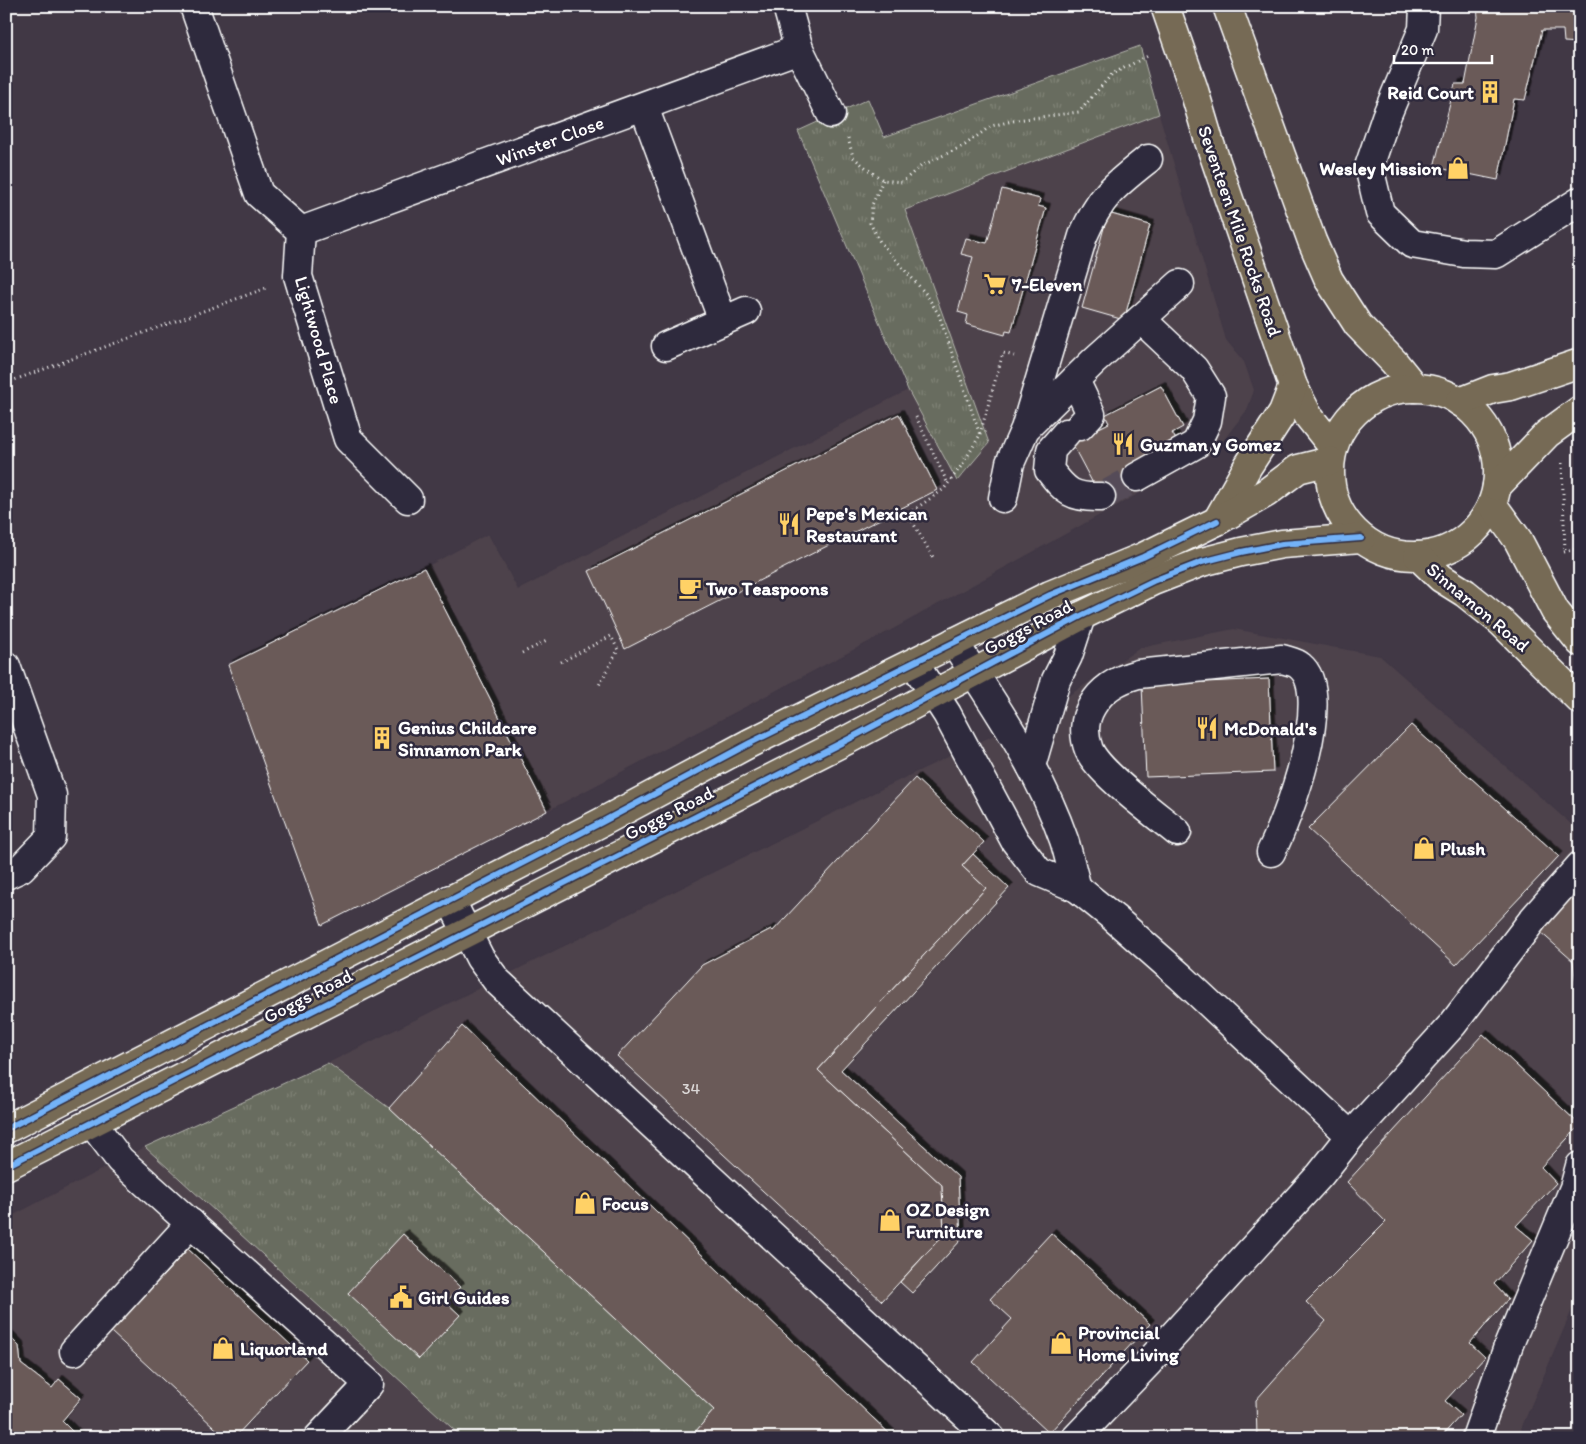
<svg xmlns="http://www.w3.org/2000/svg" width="1586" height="1444" viewBox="0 0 1586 1444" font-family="Itim,sans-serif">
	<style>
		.built { fill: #4d424b }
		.park { fill: url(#park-tufts); stroke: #b4b6ae }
		.building { fill: #6a5a58; stroke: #fff; filter: url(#shadow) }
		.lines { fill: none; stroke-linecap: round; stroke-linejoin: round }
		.minor-tunnel { stroke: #544c58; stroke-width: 28; stroke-dasharray: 28 14; stroke-linecap: butt }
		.minor-casing { stroke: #fff; stroke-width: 31 }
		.major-casing { stroke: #fff; stroke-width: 31 }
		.highway-casing { stroke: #fff; stroke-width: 31 }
		.path { stroke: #fff; stroke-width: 3; stroke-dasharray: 1 4; stroke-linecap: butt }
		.minor { stroke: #2f2a3d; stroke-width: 28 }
		.major { stroke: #766a54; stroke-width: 28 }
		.highway { stroke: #766a54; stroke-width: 28 }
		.cycleway-casing { stroke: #2f2a3d; stroke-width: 9 }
		.cycleway { stroke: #73b2f8; stroke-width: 6 }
		.labels { text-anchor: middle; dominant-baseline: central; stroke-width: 5; stroke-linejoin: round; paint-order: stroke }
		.number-label { font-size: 16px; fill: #dad6d5 }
		.poi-label { font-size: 19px; font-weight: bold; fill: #fff; stroke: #2f2a3d; text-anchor: start }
		.street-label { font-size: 19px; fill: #fff; stroke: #2f2a3d }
	</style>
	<defs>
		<pattern id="park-tufts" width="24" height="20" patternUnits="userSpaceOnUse" patternTransform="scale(1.25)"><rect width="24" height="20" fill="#686c5e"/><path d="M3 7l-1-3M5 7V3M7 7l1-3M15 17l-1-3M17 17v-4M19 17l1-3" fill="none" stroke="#7f8276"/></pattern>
		<filter id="shadow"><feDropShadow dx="4.5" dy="-4.5" stdDeviation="0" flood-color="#0009"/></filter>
	</defs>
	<rect width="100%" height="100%" fill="#413845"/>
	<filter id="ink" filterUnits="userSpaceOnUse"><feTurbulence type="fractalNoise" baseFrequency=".02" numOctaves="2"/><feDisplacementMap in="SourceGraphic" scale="10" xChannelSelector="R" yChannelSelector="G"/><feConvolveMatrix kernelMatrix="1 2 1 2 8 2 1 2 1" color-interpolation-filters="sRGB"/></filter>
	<g filter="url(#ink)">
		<g class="built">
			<polygon points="1159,114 1226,340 1244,362 1254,390 1247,410 1214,452 891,630 547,811 322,925 228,665 424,568 488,534 518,590 908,390 957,481 989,443 905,210"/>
			<polygon points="1234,629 1380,656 1580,832 1580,1291 1517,1438 690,1438 714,1411 389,1108 328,1063 906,777 1047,710 1140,648"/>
			<polygon points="145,1147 463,1438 6,1438 6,1219"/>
		</g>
		<g class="park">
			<polygon points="1140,46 1159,114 905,210 989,443 957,481 908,390 798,131 868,99 884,137"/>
			<polygon points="328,1063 389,1108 714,1410 690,1438 463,1438 145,1147"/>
		</g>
		<g class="building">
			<polygon points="1477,6 1580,6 1580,43 1564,42 1563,30 1542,30 1525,100 1514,99 1498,180 1434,167 1455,84 1465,84 1478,17"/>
			<polygon points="1002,189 1040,199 1038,206 1046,208 1011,332 1006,331 1005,335 966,324 968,315 958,312 973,257 961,254 966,238 987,243"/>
			<polygon points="1108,213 1150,225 1124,320 1082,308"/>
			<polygon points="1161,386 1183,427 1172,433 1180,446 1097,491 1071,442 1109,423 1105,415"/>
			<polygon points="899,414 937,490 625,649 589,571"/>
			<polygon points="1133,470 1141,483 1104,504 1097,491"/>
			<polygon points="424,568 547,811 322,925 228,665"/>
			<polygon points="1269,679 1273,772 1146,777 1142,685"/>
			<polygon points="1411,725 1559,856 1456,965 1308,829"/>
			<polygon points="915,778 984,842 962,866 986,888 818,1070 942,1185 944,1234 882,1301 617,1056 702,965 771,929 773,931"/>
			<polygon points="973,854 1009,888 841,1070 958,1177 961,1240 912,1293 900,1282 944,1234 942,1185 818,1070 986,888 962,866"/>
			<polygon points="1580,883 1580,988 1576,985 1573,961 1538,930"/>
			<polygon points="462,1026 894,1438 690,1438 714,1410 389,1108"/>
			<polygon points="1483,1034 1580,1125 1541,1167 1556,1183 1516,1226 1533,1240 1494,1284 1508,1299 1470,1343 1485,1357 1445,1401 1461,1415 1440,1438 1257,1438 1256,1400 1326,1321 1306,1302 1386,1222 1347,1182"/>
			<polygon points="1051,1233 1150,1324 1049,1433 973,1362 1012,1319 990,1299"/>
			<polygon points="403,1234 460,1287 446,1302 460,1315 419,1359 348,1293"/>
			<polygon points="188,1249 307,1360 234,1438 226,1438 111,1332"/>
			<polygon points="6,1333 19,1346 21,1364 52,1388 59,1379 81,1398 62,1421 79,1438 6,1438"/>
		</g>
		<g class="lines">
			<polyline class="minor-tunnel" points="1101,497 1137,477"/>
			<defs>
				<g id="minor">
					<polyline points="194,6 259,194 301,231 298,276 348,439 408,499"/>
					<polyline points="787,6 799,49 831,114"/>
					<polyline points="1424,6 1423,29 1386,117 1369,167 1380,213 1412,244 1464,253 1496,254 1580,201"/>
					<polyline points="644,107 723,321"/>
					<polyline points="301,231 799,49"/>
					<polyline points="666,346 746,311"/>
					<polyline points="1075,380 1091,414 1080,426"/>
					<polyline points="1028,426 1094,361 1180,284"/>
					<path d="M1066,433L1051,450L1049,470C1066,492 1072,498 1101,497"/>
					<polyline points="1137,477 1196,444 1207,421 1211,396 1194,369 1141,319"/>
					<path d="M1003,498L1010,463L1025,429L1083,236C1101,195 1114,186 1148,159"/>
					<path d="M954,642C995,706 1039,768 1064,840C1069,855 1072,872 1077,888"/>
					<polyline points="914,663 947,714 1015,841 1039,872 1077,888 1114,918 1180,976 1351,1136"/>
					<polyline points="6,666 52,795 51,837 21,868 6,875"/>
					<polyline points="1031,766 1056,680 1068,656 1081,616"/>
					<path d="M1177,832C1155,814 1099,773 1089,750C1083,735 1084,719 1092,706C1102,688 1119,679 1138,674L1282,659C1288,661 1296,662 1300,666C1335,694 1288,819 1271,852"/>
					<polyline points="450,899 480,958 497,981 991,1438"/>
					<polyline points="92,1123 120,1160 369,1384 318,1438"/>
					<polyline points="74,1351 191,1223"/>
					<polyline points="1076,1438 1148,1363 1320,1175 1351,1136 1453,1024 1534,918 1580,866"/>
					<polyline points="1476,1438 1509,1344 1574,1188 1580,1166"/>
				</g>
				<g id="major">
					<polyline points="1165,6 1193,87 1209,141 1293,386 1309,417 1333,447"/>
					<polyline points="1227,6 1312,241 1329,280 1358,325 1394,362 1415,388"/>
					<circle cx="1414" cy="472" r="84"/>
					<polyline points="1492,504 1518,540 1555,611 1580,642"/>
					<polyline points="1217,521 1248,466 1283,412 1293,386"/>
					<polyline points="1418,556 1441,578 1465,593 1501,622 1580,700"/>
					<polyline points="6,1129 602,822 750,743 1050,595 1143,557 1217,521 1266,493 1298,469 1330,461"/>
					<polyline points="6,1166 847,740 1081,616 1153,581 1202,562 1241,552 1282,544 1361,538"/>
				</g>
				<g id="highway">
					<polyline points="1460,402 1493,389 1511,386 1580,363"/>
					<polyline points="1497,486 1547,434 1580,410"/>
				</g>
			</defs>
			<use href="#minor" class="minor-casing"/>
			<use href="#major" class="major-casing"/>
			<use href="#highway" class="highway-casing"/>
			<g class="path">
				<polyline points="848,138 853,157 870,171 883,180 902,182 921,166 965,145 991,126 1017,120 1079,112 1112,74 1150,55"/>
				<polyline points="883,180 872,205 870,223 880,242 926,294 939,315 980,435 962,465 944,489 908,514 934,559"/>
				<polyline points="6,383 269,287"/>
				<polyline points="916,417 948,484"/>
				<polyline points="980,434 1003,353 1014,356"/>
				<polyline points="1562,463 1565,552"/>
				<polyline points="1564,552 1580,548"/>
				<polyline points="522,653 549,640"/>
				<polyline points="561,662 611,636 618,650 599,685"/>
			</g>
			<use href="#minor" class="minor"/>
			<use href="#major" class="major"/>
			<use href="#highway" class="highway"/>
			<defs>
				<g id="cycleway">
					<polyline points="6,1129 602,822 750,743 1050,595 1143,557 1217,521"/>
					<polyline points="6,1166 847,740 1081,616 1153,581 1202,562 1241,552 1282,544 1361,538"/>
				</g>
			</defs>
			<use href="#cycleway" class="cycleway-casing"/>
			<use href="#cycleway" class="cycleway"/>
		</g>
	</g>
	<defs>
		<symbol id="building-bare" viewBox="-9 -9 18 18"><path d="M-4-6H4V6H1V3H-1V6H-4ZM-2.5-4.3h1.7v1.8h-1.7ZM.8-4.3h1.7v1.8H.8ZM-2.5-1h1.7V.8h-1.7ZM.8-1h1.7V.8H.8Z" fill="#ffd166" stroke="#2f2a3d" stroke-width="2.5" paint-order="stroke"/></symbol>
		<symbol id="shop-bare" viewBox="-9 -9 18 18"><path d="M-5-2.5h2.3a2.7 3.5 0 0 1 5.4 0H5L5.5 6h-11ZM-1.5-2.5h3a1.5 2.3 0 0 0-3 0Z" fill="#ffd166" stroke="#2f2a3d" stroke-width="2.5" paint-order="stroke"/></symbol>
		<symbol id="supermarket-bare" viewBox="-9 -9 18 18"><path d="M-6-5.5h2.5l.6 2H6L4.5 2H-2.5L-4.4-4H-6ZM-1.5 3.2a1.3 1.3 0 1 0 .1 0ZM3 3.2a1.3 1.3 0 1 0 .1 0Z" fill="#ffd166" stroke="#2f2a3d" stroke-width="2.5" paint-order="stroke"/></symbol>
		<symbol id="restaurant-bare" viewBox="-9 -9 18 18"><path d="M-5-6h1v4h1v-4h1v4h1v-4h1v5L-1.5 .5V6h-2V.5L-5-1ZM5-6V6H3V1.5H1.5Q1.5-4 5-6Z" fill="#ffd166" stroke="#2f2a3d" stroke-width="2.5" paint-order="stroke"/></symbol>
		<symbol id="cafe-bare" viewBox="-9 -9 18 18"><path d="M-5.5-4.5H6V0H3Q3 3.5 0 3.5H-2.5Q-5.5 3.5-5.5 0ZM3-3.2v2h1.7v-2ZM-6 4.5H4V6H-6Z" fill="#ffd166" stroke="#2f2a3d" stroke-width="2.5" paint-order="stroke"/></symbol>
		<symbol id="civic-bare" viewBox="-9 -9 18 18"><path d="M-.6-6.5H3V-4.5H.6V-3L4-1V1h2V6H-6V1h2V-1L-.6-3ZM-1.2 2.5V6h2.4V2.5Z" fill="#ffd166" stroke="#2f2a3d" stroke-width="2.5" paint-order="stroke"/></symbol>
	</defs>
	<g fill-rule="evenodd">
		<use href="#building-bare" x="1474" y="76" width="32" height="32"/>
		<use href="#shop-bare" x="1442" y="152" width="32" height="32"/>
		<use href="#supermarket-bare" x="979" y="268" width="32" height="32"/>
		<use href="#restaurant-bare" x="1107" y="428" width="32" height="32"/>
		<use href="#restaurant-bare" x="773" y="508" width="32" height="32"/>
		<use href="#cafe-bare" x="674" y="572" width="32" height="32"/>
		<use href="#restaurant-bare" x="1191" y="712" width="32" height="32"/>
		<use href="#building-bare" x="366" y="722" width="32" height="32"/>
		<use href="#shop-bare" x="1408" y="832" width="32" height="32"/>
		<use href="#shop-bare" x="569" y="1187" width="32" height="32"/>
		<use href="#shop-bare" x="874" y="1204" width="32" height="32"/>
		<use href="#civic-bare" x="385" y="1281" width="32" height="32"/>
		<use href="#shop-bare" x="1045" y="1327" width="32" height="32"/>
		<use href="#shop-bare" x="207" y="1332" width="32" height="32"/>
	</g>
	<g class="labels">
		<g class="number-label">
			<text x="691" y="1088">34</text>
		</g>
		<g class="poi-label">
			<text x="1474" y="92" text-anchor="end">Reid Court</text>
			<text x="1442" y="168" text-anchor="end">Wesley Mission</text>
			<text x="1012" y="284">7-Eleven</text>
			<text x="1140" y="444">Guzman y Gomez</text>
			<text x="806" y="513">Pepe's Mexican<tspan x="806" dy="22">Restaurant</tspan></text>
			<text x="706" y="588">Two Teaspoons</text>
			<text x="398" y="727">Genius Childcare<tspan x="398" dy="22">Sinnamon Park</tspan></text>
			<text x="1224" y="728">McDonald's</text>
			<text x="1440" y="848">Plush</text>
			<text x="602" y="1203">Focus</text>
			<text x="906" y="1209">OZ Design<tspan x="906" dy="22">Furniture</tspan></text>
			<text x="418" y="1297">Girl Guides</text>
			<text x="1078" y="1332">Provincial<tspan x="1078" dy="22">Home Living</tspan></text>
			<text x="240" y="1348">Liquorland</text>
		</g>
		<g class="street-label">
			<text transform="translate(550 141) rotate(-20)">Winster Close</text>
			<text transform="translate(1240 231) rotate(71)">Seventeen Mile Rocks Road</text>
			<text transform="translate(319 340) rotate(74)">Lightwood Place</text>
			<text transform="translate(1478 607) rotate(40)">Sinnamon Road</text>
			<text transform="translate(1028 627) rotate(-28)">Goggs Road</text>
			<text transform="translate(669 813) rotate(-27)">Goggs Road</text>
			<text transform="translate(308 996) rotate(-27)">Goggs Road</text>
		</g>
	</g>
	<rect width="1586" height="1444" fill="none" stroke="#2f2a3d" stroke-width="25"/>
	<rect x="12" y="12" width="1561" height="1419" fill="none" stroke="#fff" stroke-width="2" filter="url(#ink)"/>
	<path d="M1394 55v8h98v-8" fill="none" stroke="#ffffff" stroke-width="2.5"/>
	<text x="1401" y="55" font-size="15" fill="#ffffff" stroke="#2f2a3d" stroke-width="4" paint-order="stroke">20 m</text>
</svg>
